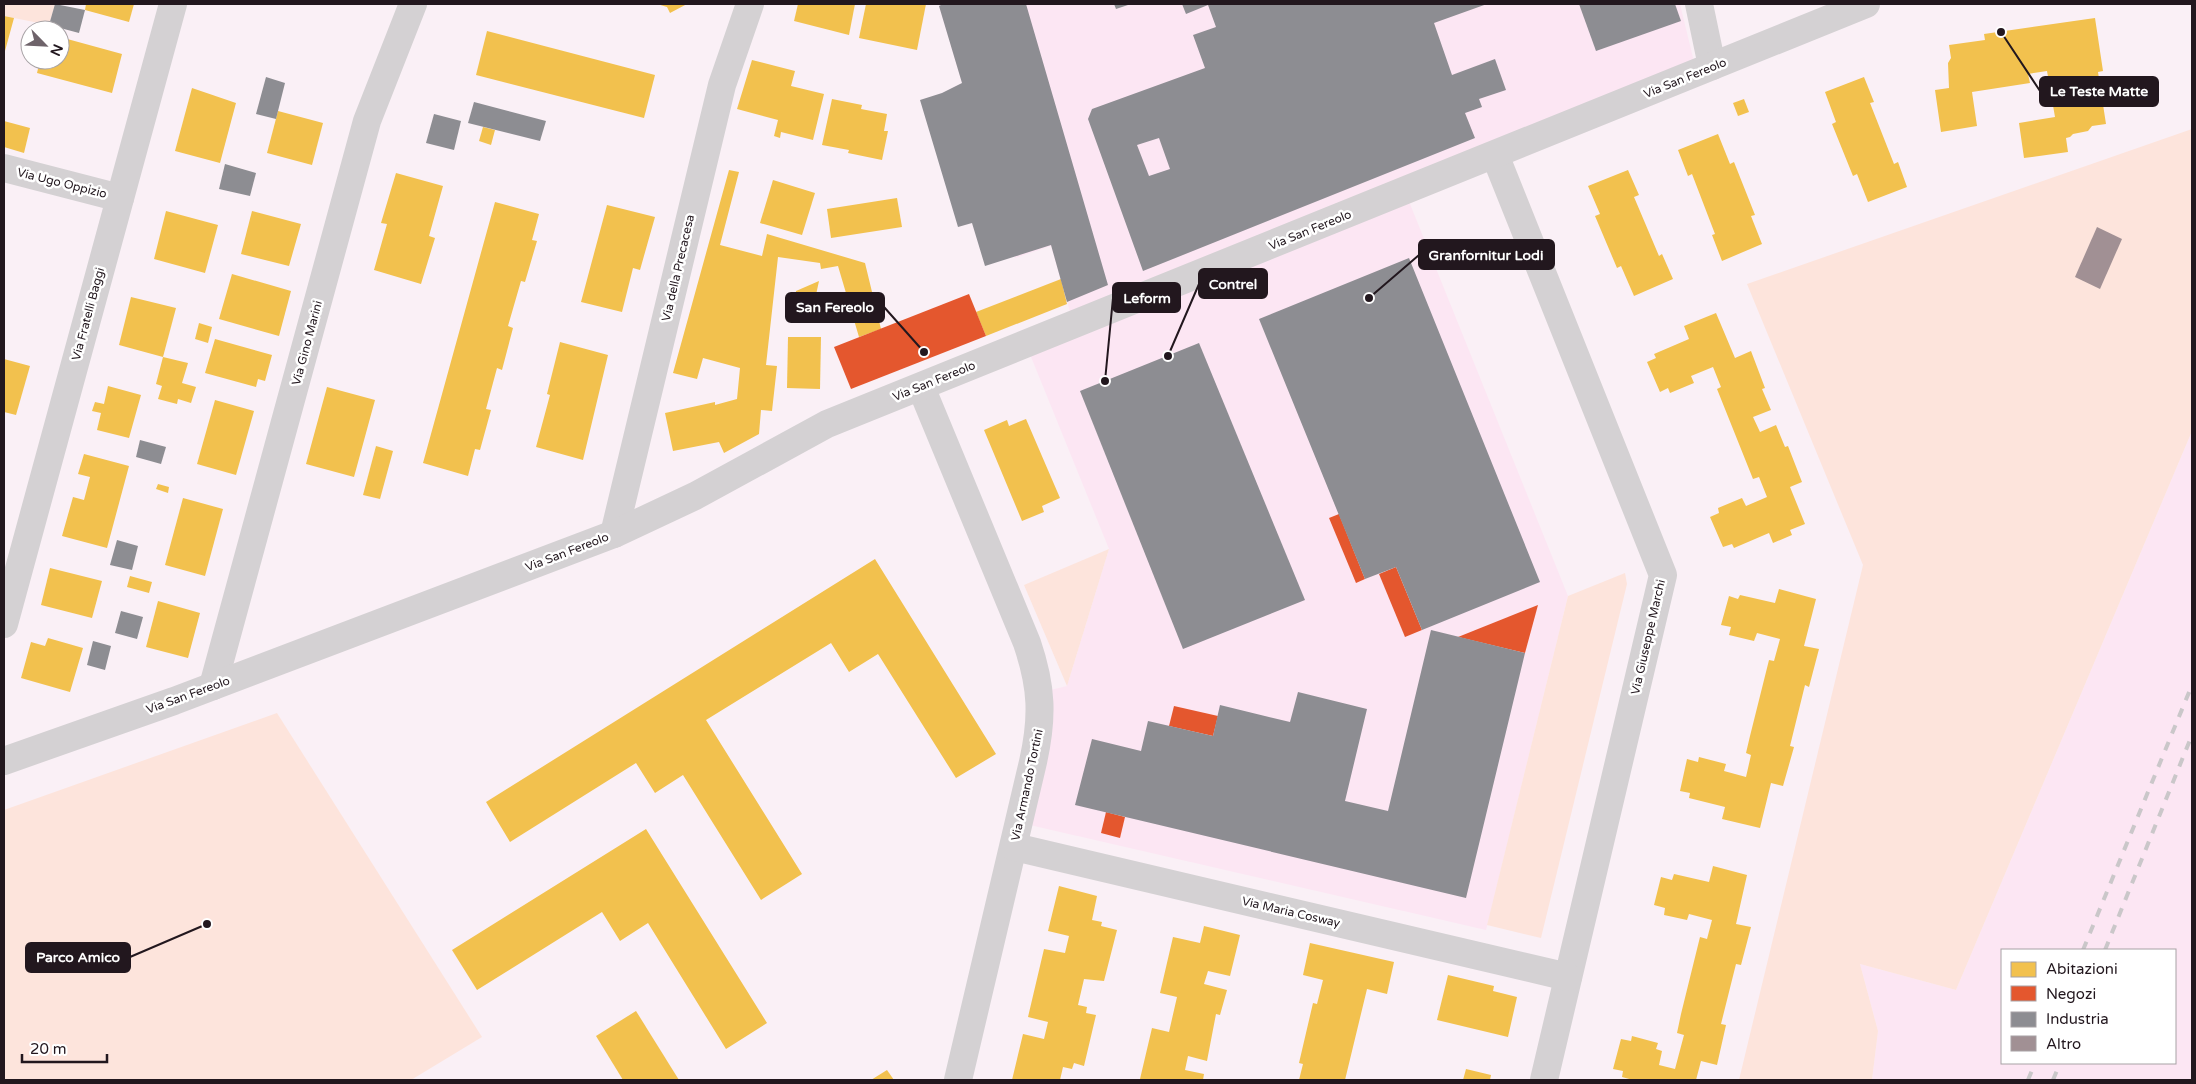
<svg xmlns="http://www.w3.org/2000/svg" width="2196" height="1084" viewBox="0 0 2196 1084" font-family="'Varela Round',sans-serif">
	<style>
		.built { fill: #fce6f3; fill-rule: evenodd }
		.green { fill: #fde4dc }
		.homes { fill: #f2c14e }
		.shops { fill: #e4572e }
		.industry { fill: #8d8d92; fill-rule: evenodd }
		.building { fill: #a19094 }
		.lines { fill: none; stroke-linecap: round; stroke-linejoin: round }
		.minor { stroke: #d4d1d3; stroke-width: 28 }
		.rail { stroke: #cac7c9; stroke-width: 4; stroke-dasharray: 9 9; stroke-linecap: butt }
		.labels { text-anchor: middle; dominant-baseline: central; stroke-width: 5; stroke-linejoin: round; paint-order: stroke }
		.street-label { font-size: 12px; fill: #22171e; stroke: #fff }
		.leader { fill: none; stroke: #22171e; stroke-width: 2 }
		.callout-dot { fill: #22171e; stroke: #fff; stroke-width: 2 }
		.callout { fill: #22171e; stroke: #22171e; stroke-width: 2 }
		.callout-label { font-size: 14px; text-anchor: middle; font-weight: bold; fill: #fff }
	</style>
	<rect width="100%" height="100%" fill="#faf0f6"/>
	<g class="built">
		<polygon points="943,4 1680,4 1696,70 1073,322 1051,246 1015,258 939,6"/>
		<polygon points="1406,194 1568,596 1486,930 1021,823 1042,692 1067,686 1109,549 1027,347"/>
		<path d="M2192,431V1080H1872L1878,1031L1860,964L1956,990ZM2002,950H2175V1063H2002Z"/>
	</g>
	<g class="green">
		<polygon points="4,4 55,4 49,25 4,16"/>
		<polygon points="2192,129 2192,431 1956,990 1860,964 1878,1031 1872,1080 1739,1080 1863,565 1747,284"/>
		<polygon points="1109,549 1067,686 1024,585"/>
		<polygon points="1625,573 1627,584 1541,938 1487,925 1568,596"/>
		<polygon points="277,713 482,1037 411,1080 4,1080 4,810"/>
	</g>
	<g class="homes">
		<polygon points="86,4 134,4 129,22 85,10"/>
		<polygon points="657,4 687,4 670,13 667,7"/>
		<polygon points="798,4 855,4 849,35 794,21"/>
		<polygon points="866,4 926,4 917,50 859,38"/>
		<polygon points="4,16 14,18 5,51 4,50"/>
		<polygon points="2095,18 2103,71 2098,72 2106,124 2092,126 2088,131 2073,134 2070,137 2066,138 2068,152 2024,158 2019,123 2055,117 2047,71 2028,74 2030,83 1972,92 1977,126 1941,132 1935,90 1949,88 1948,63 1951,58 1949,45 1985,40 1984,34"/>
		<polygon points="487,31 655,75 644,118 476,75"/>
		<polygon points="60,37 122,54 112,93 37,73 40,60 60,60"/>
		<polygon points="752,60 795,71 791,86 824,94 813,140 781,132 780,138 774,136 778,120 737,109"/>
		<polygon points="1864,77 1874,102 1870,103 1894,164 1898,162 1907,187 1868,202 1857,174 1853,176 1832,124 1836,122 1825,92"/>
		<polygon points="192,88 236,103 220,163 175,151"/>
		<polygon points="832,99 862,105 861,109 887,114 884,131 888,131 882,160 848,153 849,150 822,145"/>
		<polygon points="1744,99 1749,112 1738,116 1733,103"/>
		<polygon points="278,111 323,123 312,165 267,153"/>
		<polygon points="4,121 30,128 24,153 4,147"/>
		<polygon points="483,127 495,130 491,145 479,141"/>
		<polygon points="1718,134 1730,164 1734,162 1755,215 1751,216 1762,244 1722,261 1712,235 1715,234 1692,174 1688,176 1678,150"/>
		<polygon points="729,170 739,172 720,245 762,256 767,234 865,263 881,329 859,337 838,266 821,269 820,263 778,257 766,365 777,366 772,411 761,410 759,434 724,453 719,442 673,451 665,413 715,402 715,405 737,399 740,368 703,358 697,379 673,373"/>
		<polygon points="1628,170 1639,195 1634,197 1659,256 1662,254 1673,279 1634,296 1621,266 1617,268 1595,216 1600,214 1588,186"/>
		<polygon points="396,173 443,186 429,236 435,238 421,284 374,270 387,224 381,223"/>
		<polygon points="773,180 815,193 802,235 760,223"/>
		<polygon points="897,198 902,227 831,238 827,209"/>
		<polygon points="495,202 539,214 532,240 537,241 525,282 521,281 508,326 513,328 502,370 497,368 486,409 491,410 480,450 475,449 468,476 423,463"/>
		<polygon points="607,205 655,217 640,270 633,268 622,312 581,302"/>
		<polygon points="166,211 218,225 205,273 154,259"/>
		<polygon points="252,211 301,224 289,266 241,254"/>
		<polygon points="232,274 291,291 279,336 219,319"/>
		<polygon points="1061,279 1067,304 986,336 976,312"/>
		<polygon points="819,281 814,304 795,313 796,291"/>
		<polygon points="131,297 176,308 163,357 119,345"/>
		<polygon points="1716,313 1735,358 1751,351 1765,388 1762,389 1771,410 1753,417 1760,432 1776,425 1785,447 1788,446 1802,482 1790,487 1805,524 1790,530 1792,535 1773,543 1769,533 1734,548 1732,544 1723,547 1710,517 1719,513 1718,508 1742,498 1746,506 1767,497 1759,477 1753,479 1717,389 1721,387 1713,367 1691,376 1694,383 1670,393 1668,388 1660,392 1647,362 1656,358 1654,354 1689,339 1684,326"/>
		<polygon points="199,323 212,327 208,343 195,339"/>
		<polygon points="788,337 821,337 820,389 787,388"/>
		<polygon points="215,339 272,355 265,381 258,379 256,387 205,373"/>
		<polygon points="560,342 608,355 583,460 536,447 550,395 547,394"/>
		<polygon points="163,357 188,363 182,383 196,387 191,403 178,399 177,404 158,399 162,386 156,384"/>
		<polygon points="4,359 30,366 16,415 4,412"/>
		<polygon points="108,386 141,395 129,438 97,430 101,413 92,411 95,402 104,404"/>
		<polygon points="327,387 375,400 354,477 306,464"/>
		<polygon points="215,400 254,411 236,475 197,464"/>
		<polygon points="1026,419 1060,498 1042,506 1044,512 1022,521 984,430 1007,420 1009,426"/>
		<polygon points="376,446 393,451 380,499 363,495"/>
		<polygon points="84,454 129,466 107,548 62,536 73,497 84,500 90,477 78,474"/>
		<polygon points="158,484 169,487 168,493 156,489"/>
		<polygon points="183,498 223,509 205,576 165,565"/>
		<polygon points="875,559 996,754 956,778 878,654 849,672 831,643 706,720 802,874 761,900 683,775 655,793 636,763 510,842 486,802"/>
		<polygon points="50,568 102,581 92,618 41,605"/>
		<polygon points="130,576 152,582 149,593 127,587"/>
		<polygon points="1779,589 1816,599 1804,646 1819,649 1809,687 1805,685 1790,746 1794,747 1783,786 1771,783 1760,828 1722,819 1725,807 1689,798 1690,793 1680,791 1687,759 1698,762 1699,757 1726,764 1724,771 1746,777 1751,755 1746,753 1750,736 1769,660 1774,661 1780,639 1757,633 1754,641 1729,635 1731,627 1721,625 1729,596 1738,599 1740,595 1775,603"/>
		<polygon points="158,601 200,613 188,658 146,647"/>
		<polygon points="48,638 83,648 70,692 21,678 31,642 45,646"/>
		<polygon points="646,829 767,1023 726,1049 648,923 620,941 602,912 477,990 452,950"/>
		<polygon points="1713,866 1747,875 1736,924 1751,927 1741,965 1736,964 1721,1024 1726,1025 1717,1065 1701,1061 1696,1080 1633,1080 1622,1077 1623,1071 1613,1069 1621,1039 1631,1041 1632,1036 1658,1043 1656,1049 1662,1051 1659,1065 1675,1069 1684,1035 1677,1033 1681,1014 1700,937 1707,939 1712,920 1689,914 1687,920 1664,915 1665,908 1654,905 1661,877 1672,880 1674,874 1709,882"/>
		<polygon points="1059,886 1097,896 1092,920 1102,922 1101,926 1117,930 1104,981 1084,979 1078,1005 1087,1007 1086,1013 1096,1015 1084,1066 1074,1063 1072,1069 1063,1067 1060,1080 1012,1080 1023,1034 1044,1039 1048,1022 1028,1017 1044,949 1065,953 1069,936 1048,931"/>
		<polygon points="1204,926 1240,935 1230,976 1208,971 1204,984 1227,990 1220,1015 1216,1014 1207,1061 1188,1056 1185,1070 1204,1074 1203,1080 1140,1079 1152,1028 1169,1032 1177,997 1160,993 1173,937 1200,943"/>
		<polygon points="1310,943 1394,962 1387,994 1367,989 1345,1080 1299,1080 1303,1064 1299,1063 1313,1003 1317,1004 1323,980 1303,975"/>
		<polygon points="1448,975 1494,986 1493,991 1517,997 1508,1037 1437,1020"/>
		<polygon points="636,1011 679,1080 623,1080 596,1036"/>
		<polygon points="1466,1069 1491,1075 1490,1080 1463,1080"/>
		<polygon points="887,1070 894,1080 871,1080"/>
	</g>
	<g class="shops">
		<polygon points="969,294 986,336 851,389 834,347"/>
		<polygon points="1339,514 1365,579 1356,583 1329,518"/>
		<polygon points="1396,567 1422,630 1405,637 1379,574"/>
		<polygon points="1538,605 1525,653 1458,637"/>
		<polygon points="1174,706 1218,716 1213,736 1169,726"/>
		<polygon points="1106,812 1125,817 1120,838 1101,833"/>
	</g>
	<g class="industry">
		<polygon points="55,4 85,10 79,33 49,25"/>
		<polygon points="943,4 1026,4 1108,285 1067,302 1051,245 985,266 972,223 958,227 920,100 942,93 962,83 939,6"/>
		<polygon points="1114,4 1131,4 1116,9"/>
		<path d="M1182,4H1487L1434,23L1452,75L1495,59L1506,90L1479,99L1482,107L1465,113L1475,138L1143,271L1088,119L1092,109L1205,68L1193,35L1216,27L1208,5L1186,14ZM1159,138L1170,169L1149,176L1137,145Z"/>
		<polygon points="1579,4 1675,4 1681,21 1596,51"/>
		<polygon points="266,77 285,83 276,119 256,114"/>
		<polygon points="474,102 546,121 540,141 468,123"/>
		<polygon points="434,114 461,121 454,150 426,143"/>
		<polygon points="225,164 256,173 250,196 219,189"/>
		<polygon points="1409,258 1540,582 1422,630 1396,567 1365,579 1259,319"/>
		<polygon points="1199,343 1305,600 1183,649 1080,391"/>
		<polygon points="140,440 166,447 161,464 136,457"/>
		<polygon points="117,540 138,546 132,570 110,565"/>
		<polygon points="121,611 143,617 137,639 115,633"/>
		<polygon points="1431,630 1525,653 1466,898 1075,805 1092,739 1141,751 1148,721 1213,736 1220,705 1290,722 1298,692 1367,709 1345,801 1388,811"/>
		<polygon points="93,641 111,646 105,670 87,665"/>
	</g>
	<polygon class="building" points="2097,227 2122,239 2100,289 2075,277"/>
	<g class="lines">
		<g class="minor">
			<polyline points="1699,4 1712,66"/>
			<polyline points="1495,155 1663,575 1544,1080"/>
			<polyline points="4,168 120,198"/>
			<path d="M921,387L1027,643C1042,687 1043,717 1033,762L958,1080"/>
			<polyline points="614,534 722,85 750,4"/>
			<polyline points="4,624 173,4"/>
			<polyline points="213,686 367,121 413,4"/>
			<polyline points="4,761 174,701 614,534 695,496 827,424 1866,4"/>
			<polyline points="1014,847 1568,977"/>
		</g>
		<g class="rail">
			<polyline points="2083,950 2192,685"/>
			<polyline points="2105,950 2192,735"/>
			<polyline points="2028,1080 2035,1063"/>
			<polyline points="2053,1080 2060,1063"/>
		</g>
	</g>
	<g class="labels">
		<g class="street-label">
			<text transform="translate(1685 78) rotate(-22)">Via San Fereolo</text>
			<text transform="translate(62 183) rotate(14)">Via Ugo Oppizio</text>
			<text transform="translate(1310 230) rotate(-22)">Via San Fereolo</text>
			<text transform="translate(678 268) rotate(-77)">Via della Precacesa</text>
			<text transform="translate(88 314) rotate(-75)">Via Fratelli Baggi</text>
			<text transform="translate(307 343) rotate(-75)">Via Gino Marini</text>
			<text transform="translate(934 381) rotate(-22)">Via San Fereolo</text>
			<text transform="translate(567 552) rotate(-21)">Via San Fereolo</text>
			<text transform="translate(1648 637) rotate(-77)">Via Giuseppe Marchi</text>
			<text transform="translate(188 695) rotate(-20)">Via San Fereolo</text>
			<text transform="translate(1027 785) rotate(-78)">Via Armando Tortini</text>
			<text transform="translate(1291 912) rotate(13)">Via Maria Cosway</text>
		</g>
	</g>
	<path class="leader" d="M2001 32L2040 91M1369 298L1419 255M1168 356L1199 284M1105 381L1113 298M924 352L884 307M207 924L130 957"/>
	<g class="callout-dot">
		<circle cx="2001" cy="32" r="5"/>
		<circle cx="1369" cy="298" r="5"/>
		<circle cx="1168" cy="356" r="5"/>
		<circle cx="1105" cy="381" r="5"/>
		<circle cx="924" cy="352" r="5"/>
		<circle cx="207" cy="924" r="5"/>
	</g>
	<g class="callout">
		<rect x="2040" y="77" width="118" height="29" rx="5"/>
		<rect x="1419" y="240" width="135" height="29" rx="5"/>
		<rect x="1199" y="269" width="68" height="29" rx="5"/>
		<rect x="1113" y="283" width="67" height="29" rx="5"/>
		<rect x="786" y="293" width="98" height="29" rx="5"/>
		<rect x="26" y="943" width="104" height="29" rx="5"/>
	</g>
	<g class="callout-label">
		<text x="2099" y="96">Le Teste Matte</text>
		<text x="1486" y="260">Granfornitur Lodi</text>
		<text x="1233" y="289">Contrel</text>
		<text x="1147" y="303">Leform</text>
		<text x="835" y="312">San Fereolo</text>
		<text x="78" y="962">Parco Amico</text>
	</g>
	<rect width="2196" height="1084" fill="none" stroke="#22171e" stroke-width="10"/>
	<rect x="2001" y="949" width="175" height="115" fill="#ffffff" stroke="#a7a2a5"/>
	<rect x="2011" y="962" width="25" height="15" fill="#f2c14e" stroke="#a7a2a5"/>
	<text x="2046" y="974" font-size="15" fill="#22171e">Abitazioni</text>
	<rect x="2011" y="986" width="25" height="15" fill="#e4572e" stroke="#a7a2a5"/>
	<text x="2046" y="999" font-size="15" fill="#22171e">Negozi</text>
	<rect x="2011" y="1012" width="25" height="15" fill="#8d8d92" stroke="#a7a2a5"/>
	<text x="2046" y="1024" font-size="15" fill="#22171e">Industria</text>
	<rect x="2011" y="1036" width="25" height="15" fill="#a19094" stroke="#a7a2a5"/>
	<text x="2046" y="1049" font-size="15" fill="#22171e">Altro</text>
	<g transform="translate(45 45) rotate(114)"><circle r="24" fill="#ffffff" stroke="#a7a2a5"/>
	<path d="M0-4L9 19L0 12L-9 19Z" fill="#6e636a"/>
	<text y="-8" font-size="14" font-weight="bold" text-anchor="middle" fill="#22171e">N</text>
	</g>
	<path d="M22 1054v8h85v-8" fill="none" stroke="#22171e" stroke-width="2.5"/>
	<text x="30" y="1054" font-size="15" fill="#22171e" stroke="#ffffff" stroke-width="4" paint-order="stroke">20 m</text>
</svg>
